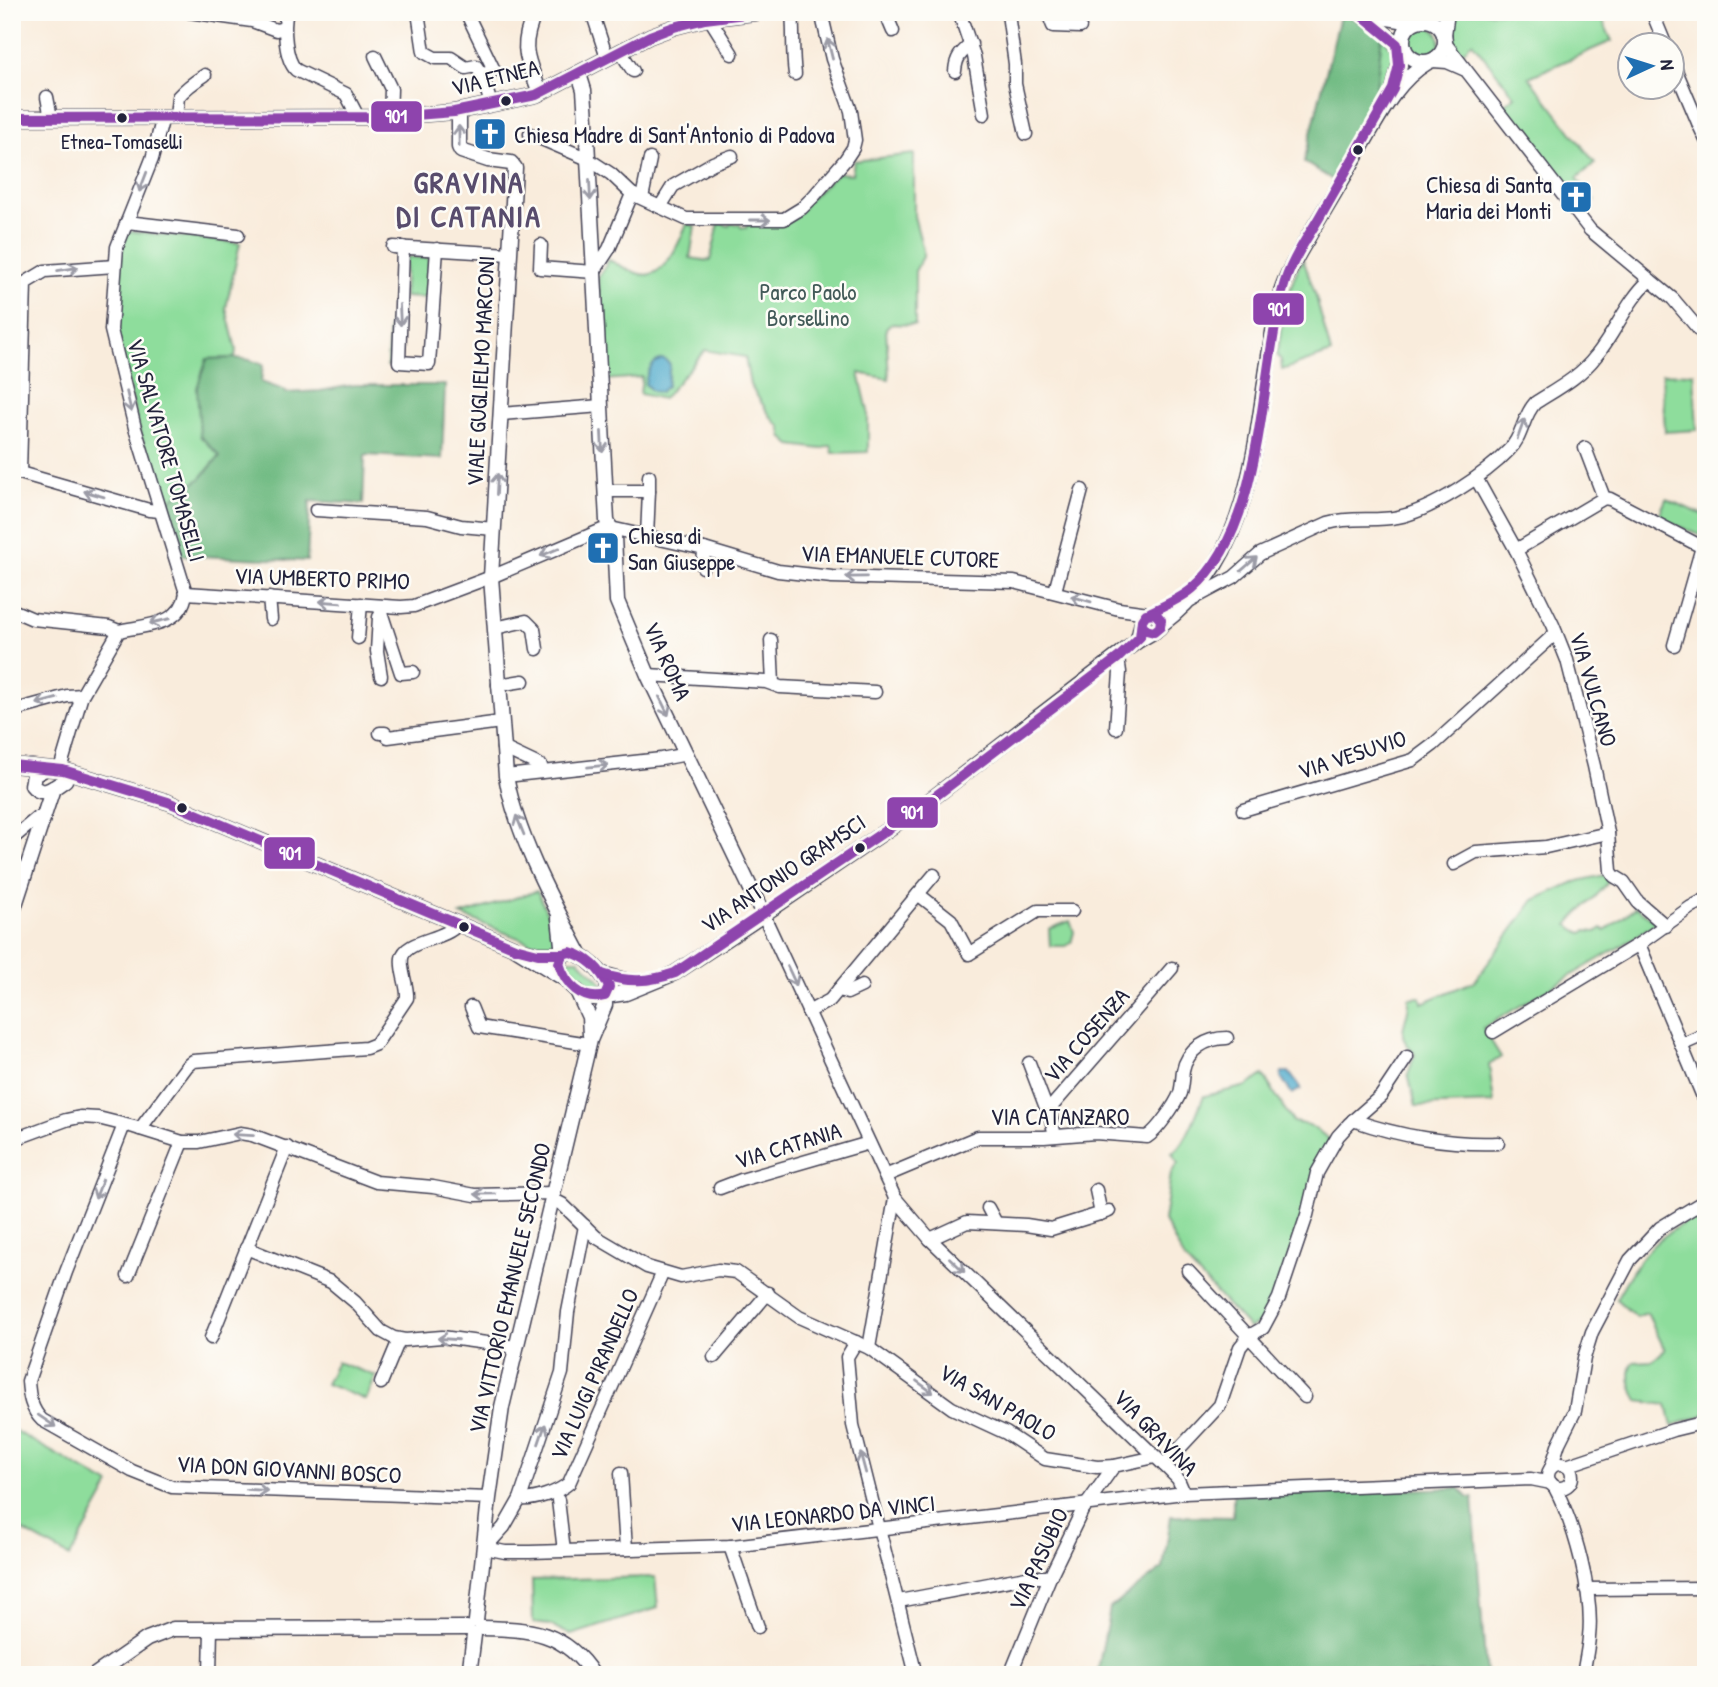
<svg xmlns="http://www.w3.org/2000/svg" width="1718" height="1687" viewBox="0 0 1718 1687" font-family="'Patrick Hand',sans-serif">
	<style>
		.green { fill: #8edd9c; stroke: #58806c; stroke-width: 2 }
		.forest { fill: #72bc84; stroke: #4a6f60; stroke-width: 2 }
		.water { fill: #4ca9cb; stroke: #376683; stroke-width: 2 }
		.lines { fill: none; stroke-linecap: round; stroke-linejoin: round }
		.minor-casing { stroke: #424053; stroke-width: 15 }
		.major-casing { stroke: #424053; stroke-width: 17 }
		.minor { stroke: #fff; stroke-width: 12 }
		.major { stroke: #fff; stroke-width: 14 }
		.bus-1-casing { stroke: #fdfcf7; stroke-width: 16 }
		.bus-1 { stroke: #8e44ad; stroke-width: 10 }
		.oneway { stroke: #9c9ca7 }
		.bus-dot { fill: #22223b; stroke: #fdfcf7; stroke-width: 2.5 }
		.labels { text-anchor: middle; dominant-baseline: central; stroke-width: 5; stroke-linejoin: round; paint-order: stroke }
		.bus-label { font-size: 21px; fill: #22223b; stroke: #fdfcf7 }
		.street-label { font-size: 23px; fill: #22223b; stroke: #fdfcf7 }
		.poi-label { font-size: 23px; fill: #22223b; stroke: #fdfcf7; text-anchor: start }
		.park-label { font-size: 23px; fill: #425a58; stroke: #fdfcf7 }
		.district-label { font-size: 30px; font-weight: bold; letter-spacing: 2px; fill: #584c6d; stroke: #fdfcf7 }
		.line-badge { stroke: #fdfcf7; stroke-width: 2.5 }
		.badge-label { font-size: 19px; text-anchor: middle; font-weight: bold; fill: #fff }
	</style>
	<rect width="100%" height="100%" fill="#fdfcf7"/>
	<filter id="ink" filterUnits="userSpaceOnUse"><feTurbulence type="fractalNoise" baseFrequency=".0143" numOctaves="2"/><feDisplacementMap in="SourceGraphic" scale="14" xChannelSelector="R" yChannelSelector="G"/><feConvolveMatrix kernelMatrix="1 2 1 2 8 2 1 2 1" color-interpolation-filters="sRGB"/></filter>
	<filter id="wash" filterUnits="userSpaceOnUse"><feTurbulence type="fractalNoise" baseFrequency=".00686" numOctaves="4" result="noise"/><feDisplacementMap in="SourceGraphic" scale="28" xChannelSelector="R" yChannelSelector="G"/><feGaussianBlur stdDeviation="1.57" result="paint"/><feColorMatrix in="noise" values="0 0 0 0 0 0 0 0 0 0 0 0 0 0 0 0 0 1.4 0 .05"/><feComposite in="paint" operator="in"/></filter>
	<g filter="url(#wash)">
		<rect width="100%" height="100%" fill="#f9ecdc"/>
		<g class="green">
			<polygon points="1453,12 1599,12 1612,41 1529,77 1595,163 1577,178 1595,201 1582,211 1501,107 1515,96 1472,42 1460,55 1452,38"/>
			<circle cx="1424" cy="42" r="16"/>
			<polygon points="1382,35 1395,54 1388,89 1373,114"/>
			<path d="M914,154V216L923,250V257L915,271V325L890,324L886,328L889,379L859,373L868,411V452L833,453L831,445L821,449L791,445L783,438L780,426L773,420L750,385L745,357L705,350L663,399L640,394L642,377L604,380L603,371L607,368V363L603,359L598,278L609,260C619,265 629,271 640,274C664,281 680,241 687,224L695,226L690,258L710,261L719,223L729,226L730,224H739L741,227L746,228L748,224L783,225L837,173L852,174L854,161Z"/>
			<polygon points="128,231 240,243 226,308 236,349 235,358 207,359 220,455 201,478 163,505 138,426 116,329 120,251"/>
			<polygon points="406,257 429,258 427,298 404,297"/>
			<path d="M1303,259L1315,293L1331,353L1282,370L1281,360L1277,355C1283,322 1286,288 1303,259Z"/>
			<polygon points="389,322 397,325 395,366 387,366"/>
			<polygon points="1694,373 1697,430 1665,432 1662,374"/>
			<polygon points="1666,499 1706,516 1706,526 1702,536 1658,518"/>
			<path d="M1604,875L1609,881C1597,898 1580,909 1568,925L1582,933L1586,931L1596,932L1602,928L1605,931L1635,908L1634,906L1657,922L1631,940L1483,1028L1501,1057L1489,1065L1494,1103L1416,1106L1408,1074L1415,1054C1391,1031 1410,1025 1409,998L1421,997L1422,1003L1475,981L1534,900L1574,882Z"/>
			<polygon points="537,891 556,932 556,943 548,948 543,948 461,915"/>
			<polygon points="1070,921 1074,932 1071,943 1066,946 1050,946 1049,929"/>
			<polygon points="567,959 578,959 602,982 603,990 590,993 567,971 565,961"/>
			<path d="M1263,1075L1293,1122L1309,1125L1331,1140L1276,1296L1263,1321L1249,1328L1185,1260L1164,1221L1171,1173L1178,1163L1172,1153C1186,1146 1197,1111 1204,1096L1247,1086Z"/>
			<path d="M1706,1210V1414L1672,1426L1667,1405L1638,1401C1632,1390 1626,1374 1634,1362L1652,1361L1665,1350L1647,1313L1636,1317L1616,1299C1644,1247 1655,1239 1706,1210Z"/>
			<polygon points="337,1362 376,1376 366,1400 326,1384"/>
			<polygon points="12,1429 110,1485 70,1557 12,1525"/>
			<polygon points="655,1577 658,1608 571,1635 550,1625 533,1623 532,1580"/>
		</g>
		<g class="forest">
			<polygon points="1341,12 1382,35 1373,114 1333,180 1304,162"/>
			<polygon points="235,358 250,360 263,365 261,382 286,391 286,393 320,391 354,385 445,385 442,459 365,455 363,504 310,501 307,561 180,555 163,505 201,478 220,456 200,436 197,388 207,359"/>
			<polygon points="1459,1488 1469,1498 1473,1498 1486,1675 1097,1675 1110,1608 1163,1568 1171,1516 1233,1517 1233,1495"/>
		</g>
		<g class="water">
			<path d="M664,359L670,364L667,386L660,392L652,391L645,384C647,372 651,361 664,359Z"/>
			<polygon points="1289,1072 1301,1089 1292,1094 1281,1077 1282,1072"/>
		</g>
	</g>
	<g filter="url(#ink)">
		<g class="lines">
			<defs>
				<g id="minor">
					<polyline points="189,12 252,21 276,30 284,28"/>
					<path d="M287,12C283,27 285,59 296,70L346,94L358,117"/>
					<polyline points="418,12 424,52 435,58 451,58 466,68 476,66 482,75 491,104"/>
					<polyline points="466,12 494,70 482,75"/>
					<polyline points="592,12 607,58"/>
					<path d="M792,12C794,33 792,53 795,74"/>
					<polyline points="885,12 893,31"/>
					<polyline points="959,12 974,56 984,114"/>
					<polyline points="1002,12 1008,14 1015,64 1015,84 1026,134"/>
					<polyline points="1051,12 1051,21 1053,26 1080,27"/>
					<polyline points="1358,12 1404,47"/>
					<polyline points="1652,12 1666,46"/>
					<polyline points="1368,16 1413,23"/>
					<polyline points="710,19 732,54"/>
					<polyline points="1445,43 1590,230 1673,299 1706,338"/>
					<polyline points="620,51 633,71"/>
					<polyline points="375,56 391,89 390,117"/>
					<polyline points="1433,61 1447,62 1463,69"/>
					<polyline points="1672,61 1699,125"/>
					<path d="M955,71C956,57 961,53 971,44"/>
					<polyline points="47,97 51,118"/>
					<path d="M176,117L178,97C184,90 197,80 205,75"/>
					<polyline points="1705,121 1699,125 1706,140"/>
					<polyline points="530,134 588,159 611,174 632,194 686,219 784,219 802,208 814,196 845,160 853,148 855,140 851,111 832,59 821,12"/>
					<polyline points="642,198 650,159"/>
					<polyline points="660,207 673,186 713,163 732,156"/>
					<polyline points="127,222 238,235"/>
					<polyline points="541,245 540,268 594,272 609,249 632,194"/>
					<polyline points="393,247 509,254"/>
					<polyline points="403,247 399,362 429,364 437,249"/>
					<polyline points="501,414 601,406"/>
					<polyline points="1585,448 1604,498"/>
					<polyline points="13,471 149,510 160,511"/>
					<polyline points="20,473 25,283 45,271 115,266"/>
					<polyline points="1476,478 1516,550 1553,625 1567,660 1594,766 1608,833 1611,871 1614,876 1624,882 1638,902 1666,926"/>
					<polyline points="605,491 649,491 647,537"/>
					<polyline points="649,491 649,476"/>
					<polyline points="316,510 427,517 461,526 494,529"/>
					<polyline points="1516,550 1604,498 1610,499 1702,547 1674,645"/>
					<polyline points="703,567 704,549"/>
					<polyline points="1055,591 1082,490"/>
					<polyline points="186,593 401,607 414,606 491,577 602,530 615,529 704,549 778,571 832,577 1014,582 1119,609 1148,613"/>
					<polyline points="269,598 271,619"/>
					<path d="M1191,600L1234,577L1260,554L1328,523C1351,516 1375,522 1398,517C1432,510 1485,475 1509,450C1523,437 1522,417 1535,403C1557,389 1580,377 1596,356C1616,332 1627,300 1650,280"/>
					<polyline points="379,606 401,673 413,672"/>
					<polyline points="12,610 33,619 109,627 119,631"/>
					<polyline points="379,617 377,651 381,676"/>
					<polyline points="495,628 526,621 534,629 537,649"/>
					<polyline points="358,638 361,604"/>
					<polyline points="771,640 773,684"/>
					<polyline points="648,675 766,682 780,687 875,692"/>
					<polyline points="498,685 523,681"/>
					<polyline points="12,711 67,696 82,695"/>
					<polyline points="1116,728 1120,672 1118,658"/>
					<polyline points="380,733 385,733 388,737 501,722"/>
					<polyline points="503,748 541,766 541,772"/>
					<path d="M60,769L82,695L119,631C145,625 182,626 186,593L135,428L111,330L117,247L152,159L163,117"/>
					<polyline points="506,776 661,759 687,754"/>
					<polyline points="1243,810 1413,760 1433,745 1556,633"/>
					<polyline points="12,839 37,818"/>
					<polyline points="1454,864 1476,852 1546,847 1608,833"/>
					<polyline points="918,894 934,875"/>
					<polyline points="1706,899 1691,907 1639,944 1706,1104"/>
					<polyline points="763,914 895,1198 930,1239 1164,1465 1178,1479 1184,1493"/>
					<polyline points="839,989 847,993 862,986"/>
					<polyline points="471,1007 479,1027 589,1044"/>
					<polyline points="808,1012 830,1000 918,894 951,920 969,954 1038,911 1072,911"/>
					<polyline points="1493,1032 1639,944"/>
					<polyline points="1681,1045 1706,1034"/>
					<polyline points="1029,1063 1045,1105 1051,1112"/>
					<path d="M1353,1120C1398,1136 1450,1145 1498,1143"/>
					<path d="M124,1125L66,1272L28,1381C29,1396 31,1409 42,1420L132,1471L172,1487L489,1498"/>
					<path d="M140,1129L187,1066L193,1061L366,1048L376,1044L407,998C408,985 400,971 402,958C405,940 445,940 457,925"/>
					<polyline points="1055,1136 1050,1114 1053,1105 1172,968"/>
					<polyline points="12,1140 66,1120 80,1117 98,1118 134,1127 182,1142 199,1142 240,1133 252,1135 376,1182 433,1187 475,1195 553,1193"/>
					<path d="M885,1176L978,1137H1044L1095,1133L1147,1137C1157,1131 1176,1104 1180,1093C1182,1086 1182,1079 1183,1071C1187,1050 1206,1038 1227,1038"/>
					<polyline points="720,1188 741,1180 869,1143"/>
					<polyline points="1096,1190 1101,1214"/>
					<polyline points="552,1199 562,1204 596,1237 647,1267 681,1277 718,1270 736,1272 799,1317 869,1348 952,1408 1006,1433 1045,1459 1097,1467 1114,1466 1155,1457"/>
					<polyline points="988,1208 996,1223"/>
					<polyline points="585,1226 568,1312 562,1373 520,1499 504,1527 485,1548 505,1552 530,1552 732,1546 1184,1493 1531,1479 1551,1483"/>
					<polyline points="930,1239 967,1222 1026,1225 1051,1229 1109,1211"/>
					<polyline points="246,1248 331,1282 355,1302 381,1331 394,1338 405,1340 442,1337 516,1347"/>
					<polyline points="1188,1271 1305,1397"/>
					<polyline points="128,1276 182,1142"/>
					<polyline points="211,1338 287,1147"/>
					<polyline points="856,1342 847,1357 853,1425 916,1675"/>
					<polyline points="869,1348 895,1198"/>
					<polyline points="714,1357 768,1293"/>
					<polyline points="381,1383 399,1340"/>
					<circle cx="1560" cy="1476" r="12"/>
					<polyline points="1164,1465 1220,1405 1240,1347 1249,1336 1263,1328 1279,1298 1307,1215 1317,1173 1338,1136 1349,1124 1381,1096 1407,1057"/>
					<polyline points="1566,1466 1673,1430 1706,1422"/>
					<polyline points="1551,1468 1559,1443 1575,1411 1584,1358 1592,1332 1630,1260 1660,1228 1706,1200"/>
					<polyline points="621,1473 626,1549"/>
					<path d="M1554,1486C1574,1523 1594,1595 1589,1637C1588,1650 1585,1662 1583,1675"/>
					<path d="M520,1499C533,1501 559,1492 569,1483L663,1272"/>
					<polyline points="558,1500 564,1551"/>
					<polyline points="730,1546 758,1627"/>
					<polyline points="1586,1589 1706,1588"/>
					<polyline points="899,1601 1026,1577 1050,1577"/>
					<polyline points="210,1675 211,1628"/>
					<polyline points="1010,1675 1050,1577 1082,1511 1114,1466"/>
				</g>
				<g id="major">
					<path d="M535,12C519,49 527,57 540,93"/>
					<circle cx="1424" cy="41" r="21"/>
					<polyline points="1444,35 1447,12"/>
					<polyline points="579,74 584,90 586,120 607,521 614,536 617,601 648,675 763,914"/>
					<polyline points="1393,90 1404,47"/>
					<path d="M459,111V147L461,151L488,160L511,163L515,168L491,577L506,776C516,835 553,903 581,956"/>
					<polyline points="12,118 390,117 454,112 536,95 650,36 674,27 705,19 763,12"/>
					<path d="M1161,625C1268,546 1252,405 1282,289C1288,269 1301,250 1311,232C1327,206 1342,180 1357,154C1377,121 1394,82 1428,62"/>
					<path d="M1136,642C1142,633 1139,622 1146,614L1155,613L1161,620L1160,627L1154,632L1146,630L1142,624"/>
					<polyline points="12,765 63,770 168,802 515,948 565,979"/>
					<path d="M43,770L34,775L32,785C42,798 54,788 65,780L63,770"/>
					<polyline points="12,914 53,788"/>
					<polyline points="526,951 538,954 563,954 559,918"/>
					<path d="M570,952C586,955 603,972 609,987L605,996C585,1005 562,982 559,963L563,954Z"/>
					<polyline points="602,974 628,981 649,982"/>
					<polyline points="577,991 589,1017 590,1035"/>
					<polyline points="476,1621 489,1498 502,1407 590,1040 605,1005 605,996 626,993 675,973 751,923 925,804 1136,642 1155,631"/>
					<path d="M482,1628C530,1629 565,1631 593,1675"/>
					<polyline points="95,1675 147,1639 173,1629 467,1628"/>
					<polyline points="469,1675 474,1635"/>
				</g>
			</defs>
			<use href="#minor" class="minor-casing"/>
			<use href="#major" class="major-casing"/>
			<use href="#minor" class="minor"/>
			<use href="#major" class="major"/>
			<defs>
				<g id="bus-1">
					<polyline points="12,118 390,117 454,112 536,95 650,36 674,27 705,19 761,12"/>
					<path d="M1151,612C1166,605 1180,599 1192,589C1265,527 1259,376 1283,289C1289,264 1306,240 1319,218C1344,175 1368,132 1393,89L1399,65L1397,44L1358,12"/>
					<polyline points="12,765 63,770 168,802 515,948 538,954 563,954"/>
					<path d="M570,952C588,957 601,970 609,987L605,996C582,1002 565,984 559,963L563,954Z"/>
					<path d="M602,974C628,983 649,982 675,973L925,804L1118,658L1140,637L1142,620L1146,614L1155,613L1161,620L1160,627L1154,632L1146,630L1142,624"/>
				</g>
			</defs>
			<use href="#bus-1" class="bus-1-casing"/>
			<use href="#bus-1" class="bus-1"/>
		</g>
		<defs><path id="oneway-shaft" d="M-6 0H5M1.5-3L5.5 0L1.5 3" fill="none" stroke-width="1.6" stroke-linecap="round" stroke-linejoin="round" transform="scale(1.75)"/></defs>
		<g class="oneway">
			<use href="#oneway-shaft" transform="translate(830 49) rotate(-104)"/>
			<use href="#oneway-shaft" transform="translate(459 136) rotate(-91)"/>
			<use href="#oneway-shaft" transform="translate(143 182) rotate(111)"/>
			<use href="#oneway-shaft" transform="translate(590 190) rotate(87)"/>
			<use href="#oneway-shaft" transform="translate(760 220)"/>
			<use href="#oneway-shaft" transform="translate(68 269) rotate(-9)"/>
			<use href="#oneway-shaft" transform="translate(400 315) rotate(87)"/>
			<use href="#oneway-shaft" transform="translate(129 402) rotate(77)"/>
			<use href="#oneway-shaft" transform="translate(1521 429) rotate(-70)"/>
			<use href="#oneway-shaft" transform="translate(602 442) rotate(87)"/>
			<use href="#oneway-shaft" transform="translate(497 484) rotate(-87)"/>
			<use href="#oneway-shaft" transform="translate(94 494) rotate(-164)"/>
			<use href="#oneway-shaft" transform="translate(550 552) rotate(157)"/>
			<use href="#oneway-shaft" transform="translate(1249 564) rotate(-41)"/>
			<use href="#oneway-shaft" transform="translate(856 577) rotate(179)"/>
			<use href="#oneway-shaft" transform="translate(1081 599) rotate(-164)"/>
			<use href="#oneway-shaft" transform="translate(330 602) rotate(-176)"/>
			<use href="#oneway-shaft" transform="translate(160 621) rotate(167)"/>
			<use href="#oneway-shaft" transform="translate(47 701) rotate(165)"/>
			<use href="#oneway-shaft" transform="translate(664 706) rotate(64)"/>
			<use href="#oneway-shaft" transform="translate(598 766) rotate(-6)"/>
			<use href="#oneway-shaft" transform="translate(520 825) rotate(-112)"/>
			<use href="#oneway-shaft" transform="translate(792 976) rotate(65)"/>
			<use href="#oneway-shaft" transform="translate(243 1135) rotate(-177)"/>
			<use href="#oneway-shaft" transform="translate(99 1189) rotate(111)"/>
			<use href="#oneway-shaft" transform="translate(485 1194) rotate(179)"/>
			<use href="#oneway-shaft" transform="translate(957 1265) rotate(44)"/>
			<use href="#oneway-shaft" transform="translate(448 1339) rotate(-176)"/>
			<use href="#oneway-shaft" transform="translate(925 1387) rotate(36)"/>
			<use href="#oneway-shaft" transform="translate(47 1421) rotate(34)"/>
			<use href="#oneway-shaft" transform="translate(542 1434) rotate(-71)"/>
			<use href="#oneway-shaft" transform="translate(863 1463) rotate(-105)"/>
			<use href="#oneway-shaft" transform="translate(257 1490) rotate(3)"/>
		</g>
	</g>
	<defs>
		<symbol id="church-square" viewBox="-11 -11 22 22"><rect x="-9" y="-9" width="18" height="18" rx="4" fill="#1f6fb2" stroke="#fdfcf7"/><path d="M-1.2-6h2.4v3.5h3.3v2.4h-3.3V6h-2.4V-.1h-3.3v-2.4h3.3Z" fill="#fff"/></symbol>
	</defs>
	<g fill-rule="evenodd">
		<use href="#church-square" x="471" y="115" width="38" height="38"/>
		<use href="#church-square" x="1557" y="178" width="38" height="38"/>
		<use href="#church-square" x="584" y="529" width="38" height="38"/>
	</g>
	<g class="bus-dot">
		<circle cx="506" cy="101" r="6"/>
		<circle cx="122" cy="118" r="6"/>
		<circle cx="1358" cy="150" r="6"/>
		<circle cx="182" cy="808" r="6"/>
		<circle cx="860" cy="848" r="6"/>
		<circle cx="464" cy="927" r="6"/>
	</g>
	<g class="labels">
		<g class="bus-label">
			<text x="122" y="141">Etnea-Tomaselli</text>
		</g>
		<g class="street-label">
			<text transform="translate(495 77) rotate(-14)">VIA ETNEA</text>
			<text transform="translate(480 371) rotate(-87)">VIALE GUGLIELMO MARCONI</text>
			<text transform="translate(167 450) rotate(74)">VIA SALVATORE TOMASELLI</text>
			<text transform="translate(900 556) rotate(2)">VIA EMANUELE CUTORE</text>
			<text transform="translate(322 578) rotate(2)">VIA UMBERTO PRIMO</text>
			<text transform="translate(668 661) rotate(66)">VIA ROMA</text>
			<text transform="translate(1594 689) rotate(74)">VIA VULCANO</text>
			<text transform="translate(1352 754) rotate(-18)">VIA VESUVIO</text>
			<text transform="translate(783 873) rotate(-34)">VIA ANTONIO GRAMSCI</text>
			<text transform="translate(1086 1035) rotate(-49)">VIA COSENZA</text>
			<text x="1060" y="1116">VIA CATANZARO</text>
			<text transform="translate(788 1145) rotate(-17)">VIA CATANIA</text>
			<text transform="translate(509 1288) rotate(-77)">VIA VITTORIO EMANUELE SECONDO</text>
			<text transform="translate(594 1374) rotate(-66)">VIA LUIGI PIRANDELLO</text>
			<text transform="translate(998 1402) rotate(30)">VIA SAN PAOLO</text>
			<text transform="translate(1156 1432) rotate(46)">VIA GRAVINA</text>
			<text transform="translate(289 1469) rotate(3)">VIA DON GIOVANNI BOSCO</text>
			<text transform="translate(833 1513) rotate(-6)">VIA LEONARDO DA VINCI</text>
			<text transform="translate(1038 1559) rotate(-65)">VIA PASUBIO</text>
		</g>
		<g class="poi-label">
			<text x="514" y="134">Chiesa Madre di Sant'Antonio di Padova</text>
			<text x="1552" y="184" text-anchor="end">Chiesa di Santa<tspan x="1552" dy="26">Maria dei Monti</tspan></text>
			<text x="628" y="535">Chiesa di<tspan x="628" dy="26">San Giuseppe</tspan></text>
		</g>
		<g class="park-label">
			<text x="808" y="291">Parco Paolo<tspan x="808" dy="26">Borsellino</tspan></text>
		</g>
		<g class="district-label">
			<text x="469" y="182">GRAVINA<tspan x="469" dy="34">DI CATANIA</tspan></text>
		</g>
	</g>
	<g class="line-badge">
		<rect x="370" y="100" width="53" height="33" rx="7" fill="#8e44ad"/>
		<rect x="1252" y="292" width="53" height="34" rx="7" fill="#8e44ad"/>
		<rect x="886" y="796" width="53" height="33" rx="7" fill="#8e44ad"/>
		<rect x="263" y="836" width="53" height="34" rx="7" fill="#8e44ad"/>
	</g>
	<g class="badge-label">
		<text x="396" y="123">901</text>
		<text x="1279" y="316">901</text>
		<text x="912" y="819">901</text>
		<text x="290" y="860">901</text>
	</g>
	<rect width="1718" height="1687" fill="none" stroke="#fdfcf7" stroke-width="42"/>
	<g transform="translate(1651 66) rotate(86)"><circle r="33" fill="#fdfcf7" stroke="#a5a5ac" stroke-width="2"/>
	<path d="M0-5L12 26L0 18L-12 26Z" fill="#1f6fb2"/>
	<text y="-10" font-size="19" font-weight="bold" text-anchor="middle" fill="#22223b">N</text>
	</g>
</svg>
